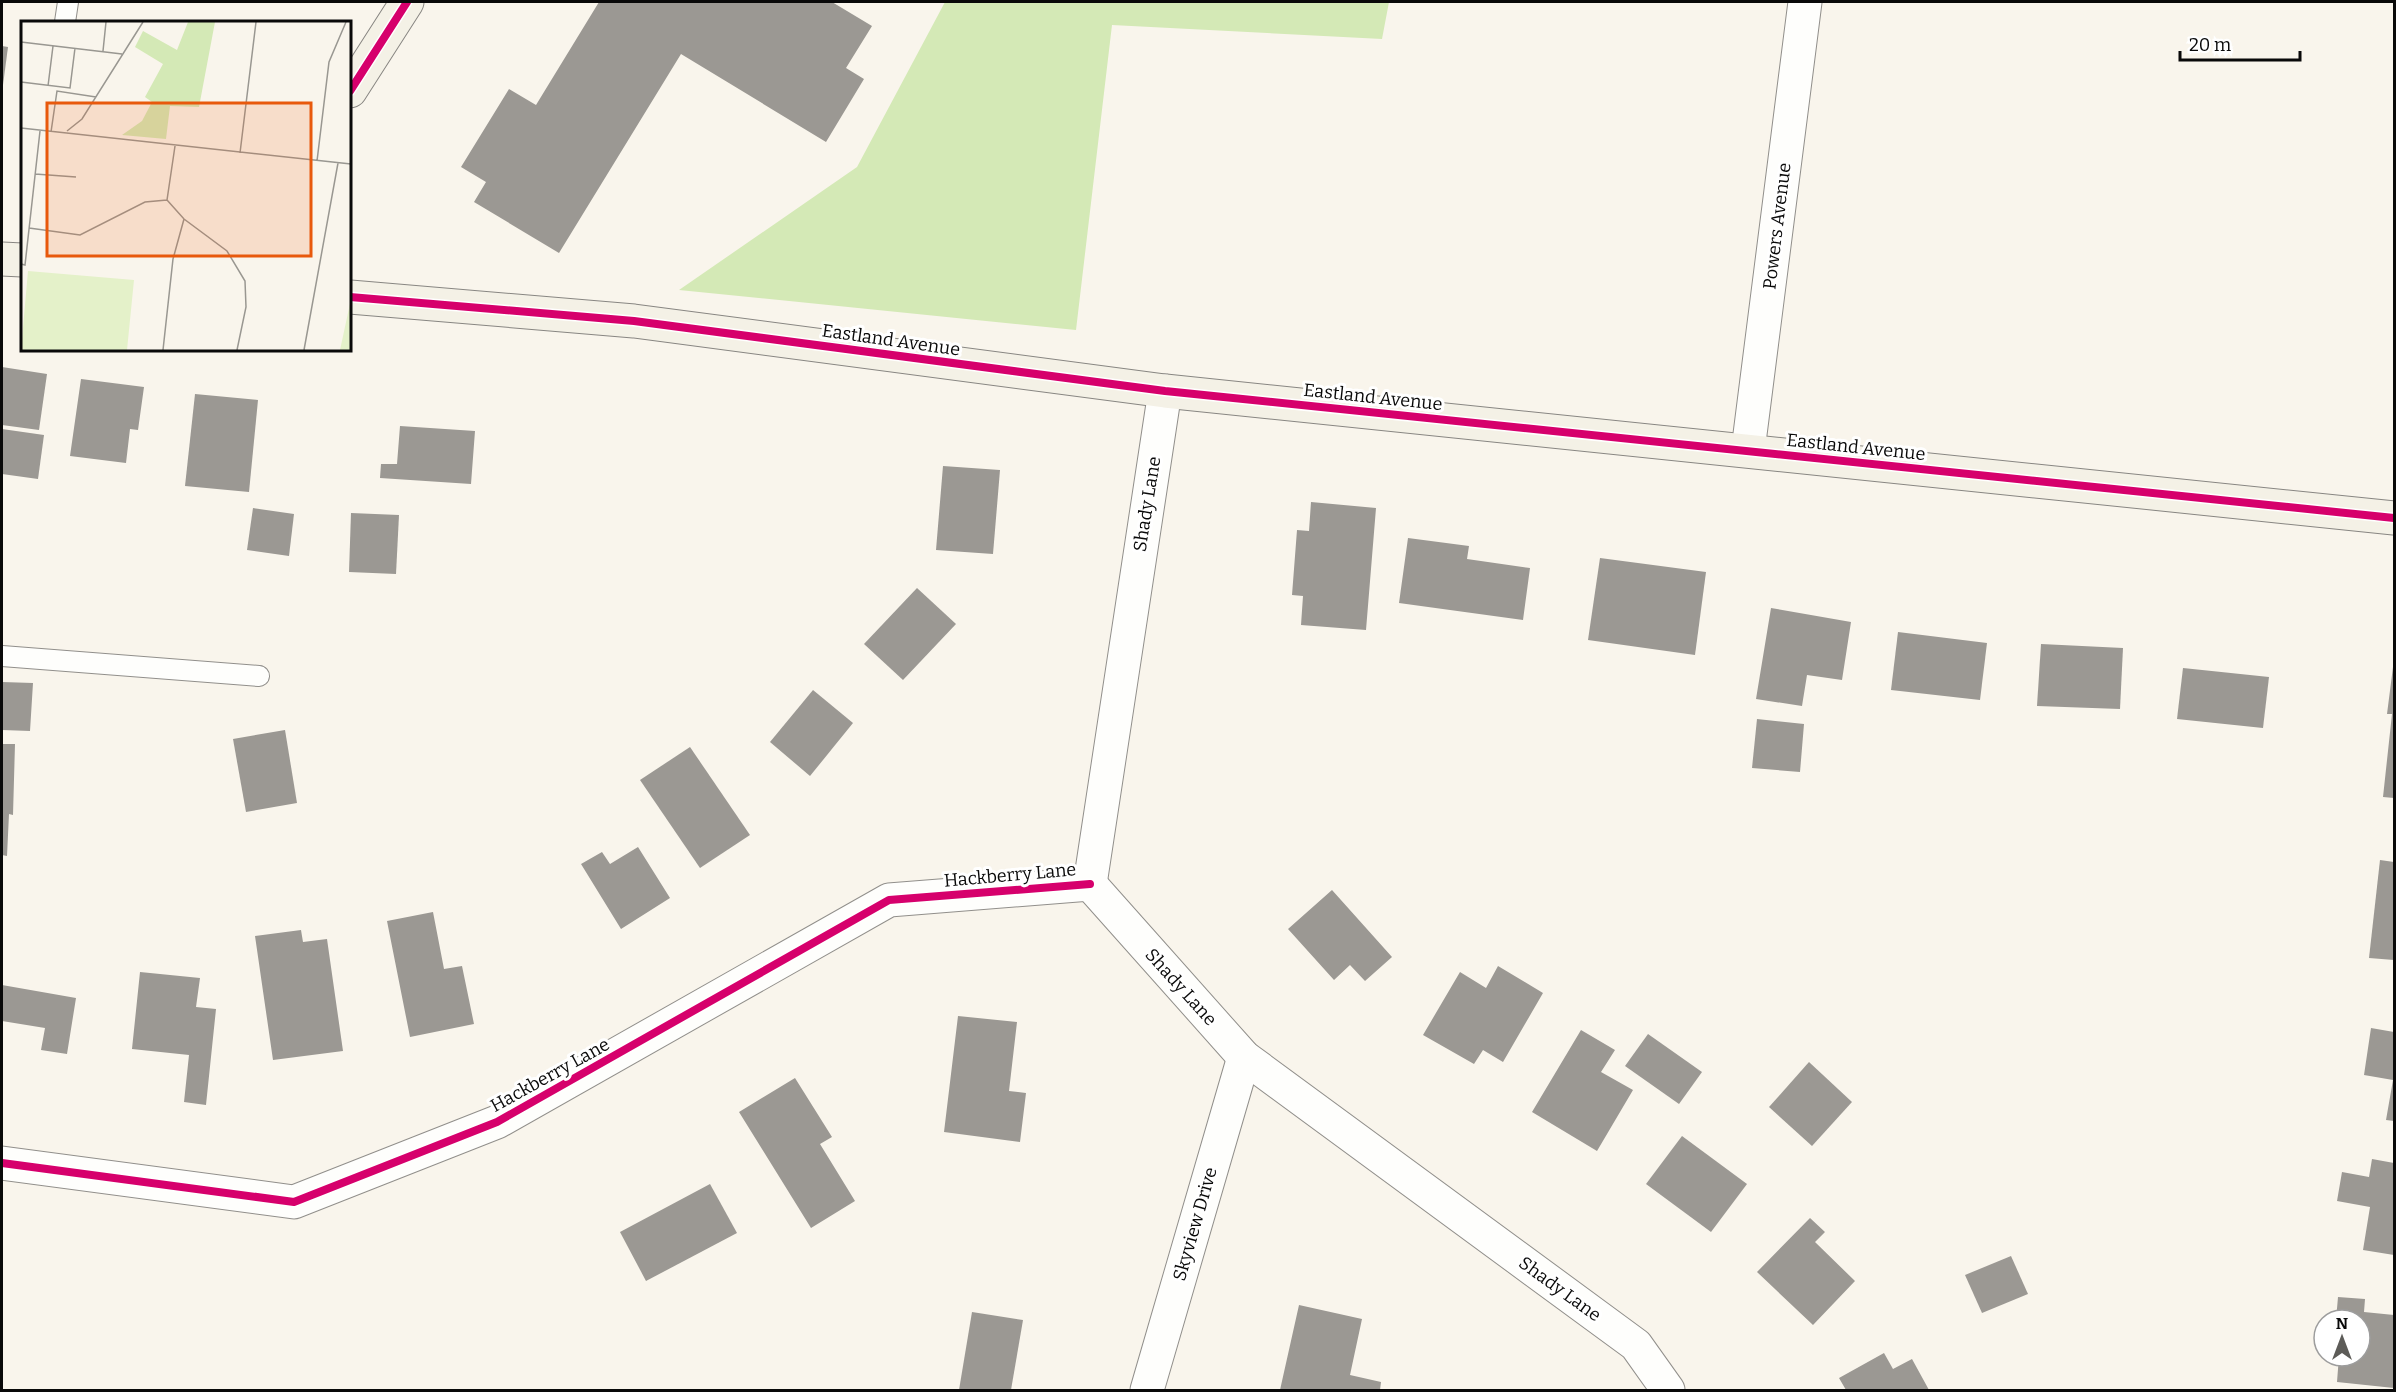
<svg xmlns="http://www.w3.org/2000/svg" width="2396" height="1392" viewBox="0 0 2396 1392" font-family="Bitter,serif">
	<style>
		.forest { fill: #d4e9b6 }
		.building { fill: #9b9893 }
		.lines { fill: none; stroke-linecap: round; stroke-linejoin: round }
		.lane-casing { stroke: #918f8b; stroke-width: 22 }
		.street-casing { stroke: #918f8b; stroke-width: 35 }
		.secondary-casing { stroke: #888682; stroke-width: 35 }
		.lane { stroke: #fefefc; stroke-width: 20 }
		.street { stroke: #fefefc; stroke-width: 33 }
		.secondary { stroke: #f4f1e6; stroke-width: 33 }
		.cycleway-casing { stroke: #fff; stroke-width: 11 }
		.cycleway { stroke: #d6006c; stroke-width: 8 }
		.labels { text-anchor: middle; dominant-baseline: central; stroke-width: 6; stroke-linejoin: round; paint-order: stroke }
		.street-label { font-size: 18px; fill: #090909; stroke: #fff }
		.inset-road { fill: none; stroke: #999791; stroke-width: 1.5 }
		.view { fill: #e8590c; fill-opacity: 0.15; stroke: #e8590c; stroke-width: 3 }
		.inset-edge { fill: none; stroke: #090909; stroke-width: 3 }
	</style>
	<rect width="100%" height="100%" fill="#f9f5ec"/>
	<polygon class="forest" points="945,2 1389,2 1382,39 1112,25 1076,330 679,290 857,167"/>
	<g class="building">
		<polygon points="599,2 832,2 872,26 846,68 864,79 826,142 681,54 559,253 474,202 486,182 461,167 509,89 536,105"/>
		<polygon points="2,46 8,47 3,85 2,85"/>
		<polygon points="2,367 47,374 39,430 2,425"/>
		<polygon points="81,379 144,387 138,430 130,429 126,463 70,456"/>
		<polygon points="195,394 258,400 249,492 185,486"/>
		<polygon points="400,426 475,431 471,484 380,478 381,464 397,464"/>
		<polygon points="2,429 44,435 38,479 2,474"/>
		<polygon points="943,466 1000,470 993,554 936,550"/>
		<polygon points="1311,502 1376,508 1366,630 1301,625 1303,596 1292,595 1297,530 1309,531"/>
		<polygon points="253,508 294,514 289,556 247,550"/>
		<polygon points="351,513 399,515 396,574 349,572"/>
		<polygon points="1408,538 1469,546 1467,559 1530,568 1523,620 1399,603"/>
		<polygon points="1600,558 1706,572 1695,655 1588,640"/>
		<polygon points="917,588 956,624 903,680 864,644"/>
		<polygon points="1771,608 1851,622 1842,680 1807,675 1802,706 1756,699"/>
		<polygon points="1898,632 1987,643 1980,700 1891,690"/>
		<polygon points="2041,644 2123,648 2120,709 2037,706"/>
		<polygon points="2393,667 2394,667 2394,798 2383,797 2392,714 2387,714"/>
		<polygon points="2183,668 2269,677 2263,728 2177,719"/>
		<polygon points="2,682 33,683 30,731 2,730"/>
		<polygon points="813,690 853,723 810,776 770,742"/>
		<polygon points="1757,719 1804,724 1800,772 1752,768"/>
		<polygon points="285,730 297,803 246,812 233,739"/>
		<polygon points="2,744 15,744 13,815 9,814 7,856 2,855"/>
		<polygon points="690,747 750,835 700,868 640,780"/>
		<polygon points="638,847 670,898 621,929 581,864 602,852 610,864"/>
		<polygon points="2380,860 2394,862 2394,960 2369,958"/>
		<polygon points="1332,890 1392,957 1365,981 1350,965 1334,980 1288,929"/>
		<polygon points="433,912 444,969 462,966 474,1024 410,1037 387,921"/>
		<polygon points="301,930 303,942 327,939 343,1051 273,1060 255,936"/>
		<polygon points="1498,966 1543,993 1503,1062 1483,1050 1474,1064 1423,1035 1460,972 1486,988"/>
		<polygon points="140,972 200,978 196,1007 216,1009 206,1105 184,1102 189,1055 132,1049"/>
		<polygon points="2,985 76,998 67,1054 41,1050 45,1028 2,1021"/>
		<polygon points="958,1016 1017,1022 1009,1091 1026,1093 1020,1142 944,1132"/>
		<polygon points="2371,1028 2394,1032 2394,1121 2386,1120 2393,1080 2364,1075"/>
		<polygon points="1581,1030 1615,1050 1601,1072 1633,1090 1597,1151 1532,1112"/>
		<polygon points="1648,1034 1702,1072 1679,1104 1625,1066"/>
		<polygon points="1809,1062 1852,1102 1812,1146 1769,1107"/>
		<polygon points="795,1078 832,1137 820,1144 855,1201 811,1228 739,1112"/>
		<polygon points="1682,1136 1747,1184 1711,1232 1646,1184"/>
		<polygon points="2372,1159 2394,1163 2394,1255 2363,1250 2370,1207 2337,1201 2342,1172 2369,1177"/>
		<polygon points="710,1184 737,1233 646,1281 620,1232"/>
		<polygon points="1810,1218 1825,1232 1815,1242 1855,1281 1813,1325 1757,1272"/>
		<polygon points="2011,1256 2028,1294 1982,1313 1965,1275"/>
		<polygon points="2338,1297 2365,1299 2364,1312 2394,1315 2394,1388 2337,1382 2339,1356 2360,1356 2360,1320 2336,1320"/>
		<polygon points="1299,1305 1362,1319 1350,1375 1381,1382 1380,1390 1280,1390"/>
		<polygon points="972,1312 1023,1320 1011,1390 959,1390"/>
		<polygon points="1884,1353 1893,1369 1912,1359 1929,1390 1846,1390 1839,1378"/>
	</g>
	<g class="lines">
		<defs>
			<g id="lane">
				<polyline points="65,22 68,2"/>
				<polyline points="2,656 259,676"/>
			</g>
			<g id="street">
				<polyline points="1748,450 1805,2"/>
				<polyline points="1090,884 1244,1057 1636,1345 1668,1390"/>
				<polyline points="1090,884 1165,391"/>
				<polyline points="2,1163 294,1202 497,1122 889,900 1090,884"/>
				<polyline points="1147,1390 1244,1057"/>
			</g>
			<g id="secondary">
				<polyline points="350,91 407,2"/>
				<polyline points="2,259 22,260"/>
				<polyline points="350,297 634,321 1165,391 2394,518"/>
			</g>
		</defs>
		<use href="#lane" class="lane-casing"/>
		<use href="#street" class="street-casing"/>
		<use href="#secondary" class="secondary-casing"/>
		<use href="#lane" class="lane"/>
		<use href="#street" class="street"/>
		<use href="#secondary" class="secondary"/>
		<defs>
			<g id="cycleway">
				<polyline points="350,91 407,2"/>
				<polyline points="350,297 634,321 1165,391 2394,518"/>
				<polyline points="2,1163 294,1202 497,1122 889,900 1090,884"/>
			</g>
		</defs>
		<use href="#cycleway" class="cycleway-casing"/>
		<use href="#cycleway" class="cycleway"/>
	</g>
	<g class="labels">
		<g class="street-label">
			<text transform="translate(1777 226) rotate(-83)">Powers Avenue</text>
			<text transform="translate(891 340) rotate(8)">Eastland Avenue</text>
			<text transform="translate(1373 397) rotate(6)">Eastland Avenue</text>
			<text transform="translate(1856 447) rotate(6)">Eastland Avenue</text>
			<text transform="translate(1147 504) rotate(-81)">Shady Lane</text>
			<text transform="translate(1010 875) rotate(-5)">Hackberry Lane</text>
			<text transform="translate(1181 987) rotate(48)">Shady Lane</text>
			<text transform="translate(550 1075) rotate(-29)">Hackberry Lane</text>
			<text transform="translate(1195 1224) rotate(-74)">Skyview Drive</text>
			<text transform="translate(1560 1289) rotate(36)">Shady Lane</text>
		</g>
	</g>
	<g transform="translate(21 21)">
		<rect width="330" height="330" fill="#f9f5ec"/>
		<path d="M7,250L113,259L106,329H0ZM330,278V329H319Z" fill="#e4f1c9"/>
		<path d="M167,1H194L178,86L149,85L145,118L101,114L121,100L131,81L124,76L142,43L114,26L122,10L156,29Z" fill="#d4e9b6"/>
		<path class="inset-road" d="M0,21L101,33M82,30L85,1M0,61L49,67L54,27M27,65L32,25M0,107L330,143M46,110L61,98L122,1M30,111L36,70L75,76M219,132L235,1M296,140L308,41L325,1M14,153L55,156M146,179L163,198L206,230L224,260L225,286L216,329M146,179L154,125M8,207L59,214L124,181L146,179M0,243L4,244L19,110M142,329L152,238L163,198M283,329L317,142"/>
		<path class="view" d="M26,82H290V235H26Z"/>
		<rect width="330" height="330" class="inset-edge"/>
	</g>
	<rect width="2396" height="1392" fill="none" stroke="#090909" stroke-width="6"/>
	<g transform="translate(2342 1338)"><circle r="28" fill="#ffffff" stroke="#9d9d9d" stroke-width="1.5"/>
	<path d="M0-4.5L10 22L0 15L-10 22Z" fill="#5d5c58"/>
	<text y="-9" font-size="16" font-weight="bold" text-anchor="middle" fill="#090909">N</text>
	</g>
	<path d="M2180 51v9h120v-9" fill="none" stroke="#090909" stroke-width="3"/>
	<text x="2189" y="51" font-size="18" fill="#090909" stroke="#ffffff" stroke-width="4.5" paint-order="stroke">20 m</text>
</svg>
